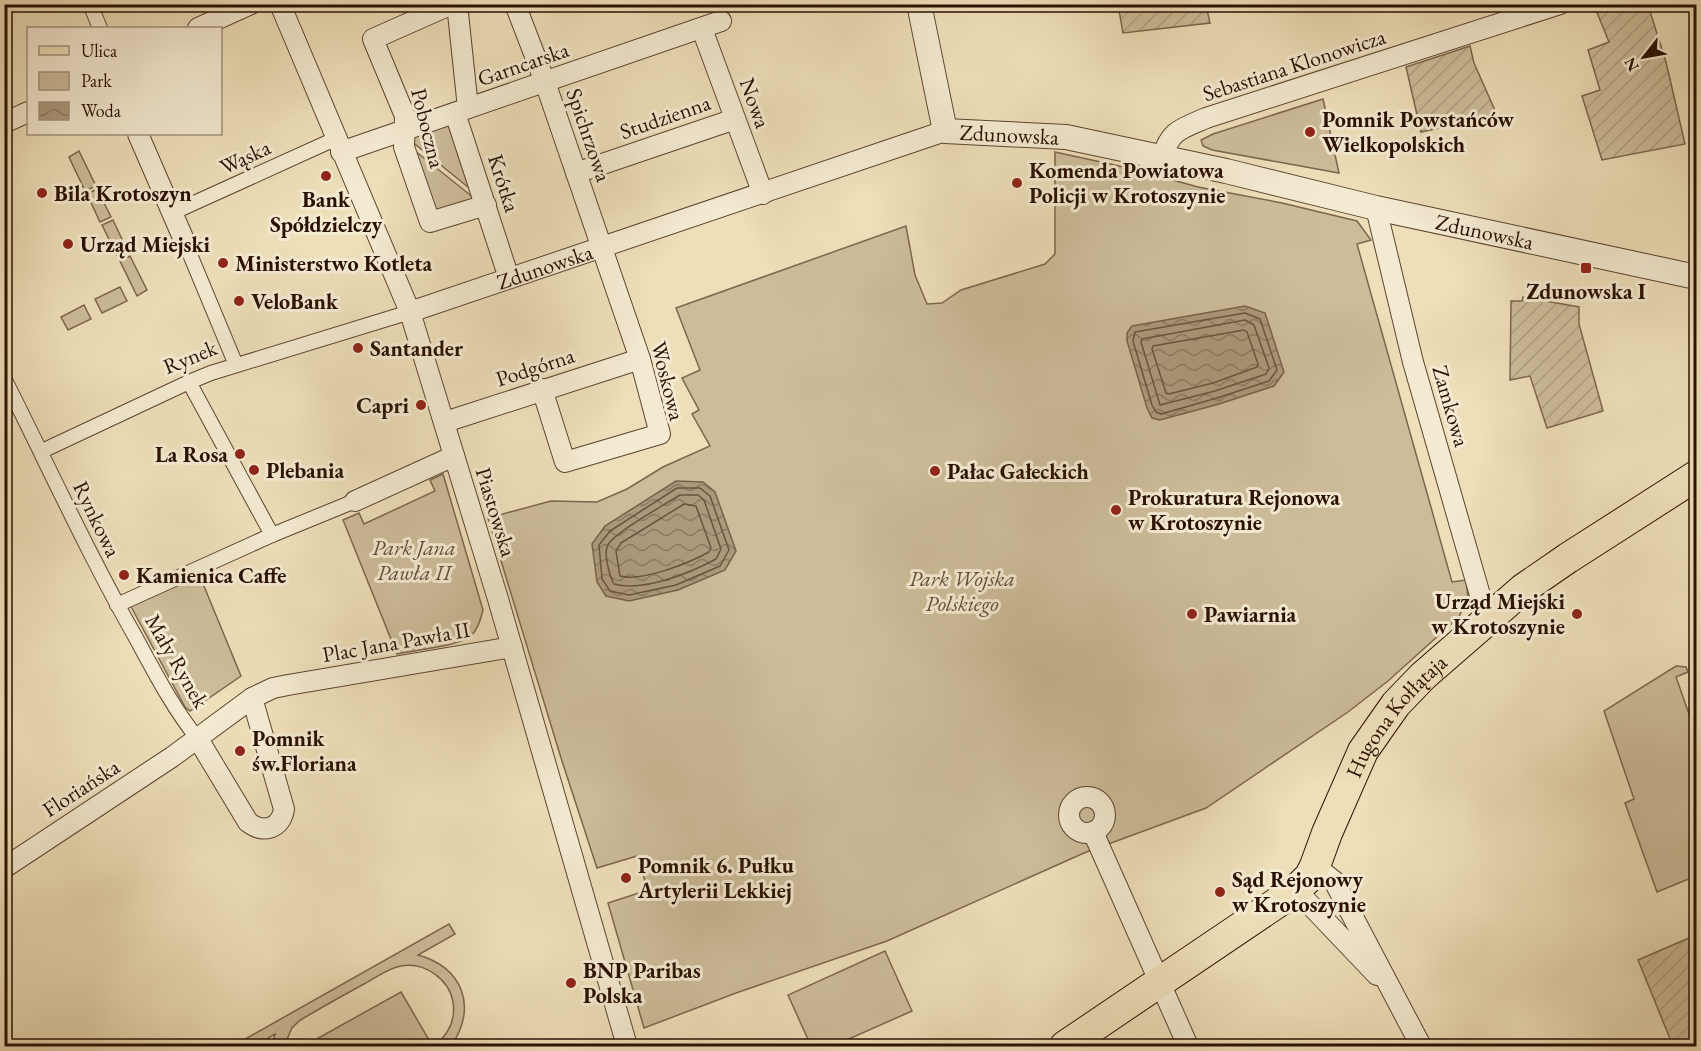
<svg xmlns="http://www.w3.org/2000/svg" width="1701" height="1051" viewBox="0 0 1701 1051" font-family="'EB Garamond',serif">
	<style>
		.green { fill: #cdbc9a; stroke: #7c664e; stroke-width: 1.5 }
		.garden { fill: url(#garden-furrows); stroke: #7c664e; stroke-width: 1.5 }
		.water { fill: url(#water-waves); stroke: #77624b; stroke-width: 1.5 }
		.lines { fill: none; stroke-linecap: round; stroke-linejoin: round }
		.shore { stroke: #6a543f; stroke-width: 1.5 }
		.pedestrian-casing { stroke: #5b4430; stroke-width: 16 }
		.minor-casing { stroke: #5b4430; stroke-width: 22 }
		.tertiary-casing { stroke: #5b4430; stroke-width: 26 }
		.primary-casing { stroke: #2a1003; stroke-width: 32 }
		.pedestrian { stroke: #f4ead2; stroke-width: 14 }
		.minor { stroke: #f4ead2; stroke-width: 20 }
		.tertiary { stroke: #f4ead2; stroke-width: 24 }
		.primary { stroke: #eedfb9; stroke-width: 30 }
		.poi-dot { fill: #8f2418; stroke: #f4ead2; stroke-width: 2 }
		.labels { text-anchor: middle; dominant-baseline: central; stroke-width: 6; stroke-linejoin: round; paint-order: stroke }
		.street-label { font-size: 22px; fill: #2a1003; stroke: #f4ead2 }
		.poi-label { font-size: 22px; font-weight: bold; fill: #2a1003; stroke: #f4ead2; text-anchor: start }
		.park-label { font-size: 22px; font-style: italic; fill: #634c38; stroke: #f4ead2 }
	</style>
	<defs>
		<pattern id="garden-furrows" width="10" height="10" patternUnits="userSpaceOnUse" patternTransform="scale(1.5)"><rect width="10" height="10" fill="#cdbc9a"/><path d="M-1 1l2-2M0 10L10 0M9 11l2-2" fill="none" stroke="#b0a183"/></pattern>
		<pattern id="water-waves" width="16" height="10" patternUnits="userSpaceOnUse" patternTransform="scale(1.5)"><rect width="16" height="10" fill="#ab997b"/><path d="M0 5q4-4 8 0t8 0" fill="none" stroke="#8b7b63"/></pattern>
	</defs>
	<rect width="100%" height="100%" fill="#eedfb9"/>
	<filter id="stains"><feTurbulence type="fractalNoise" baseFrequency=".00333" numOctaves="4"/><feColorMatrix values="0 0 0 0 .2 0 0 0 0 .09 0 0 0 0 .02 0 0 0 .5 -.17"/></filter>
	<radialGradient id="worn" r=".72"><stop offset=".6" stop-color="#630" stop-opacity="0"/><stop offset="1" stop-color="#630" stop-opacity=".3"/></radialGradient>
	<g class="green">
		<polygon points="1323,99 1339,173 1212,150 1203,146 1201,140 1213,134"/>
		<polygon points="454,124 474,192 410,140 412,136"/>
		<polygon points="409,146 474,198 474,200 437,215"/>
		<polygon points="79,151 96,186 85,191 69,157"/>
		<polygon points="1055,152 1133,169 1198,187 1282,203 1357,221 1371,240 1357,244 1452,582 1466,580 1468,597 1459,617 1388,681 1348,712 1206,808 1084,853 887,941 736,993 644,1028 608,903 648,890 637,856 597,868 561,758 488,518 551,501 597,502 627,489 663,467 710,446 692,414 699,410 682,378 700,370 676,308 906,226 915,275 927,304 942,303 961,290 1045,264 1055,254"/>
		<polygon points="97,189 111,217 100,222 87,194"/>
		<polygon points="113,220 128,252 118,257 102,225"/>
		<polygon points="130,256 147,290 137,296 120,261"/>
		<polygon points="120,287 127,301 102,313 95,299"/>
		<polygon points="84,305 91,319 68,330 61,317"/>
		<path d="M443,474L483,610C481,619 478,629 471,636C460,646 414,650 397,654L343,520L359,513L364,524L435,491L430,480Z"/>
		<polygon points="199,574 241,676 190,711 185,707 129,603"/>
		<polygon points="1676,666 1686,667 1688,672 1676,677 1696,734 1696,876 1657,892 1625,803 1634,799 1604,711"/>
		<path d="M449,924L455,934L418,955C463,967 478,1008 451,1046H434C448,1035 456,1021 453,1002C449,979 425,962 401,966C388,968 376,978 364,984C342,996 320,1008 299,1021L292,1028L284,1046H272L275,1034L254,1046H242L240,1042Z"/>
		<polygon points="885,951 912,1011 833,1046 811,1046 788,995"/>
		<polygon points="401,992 429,1040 417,1046 304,1046"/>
	</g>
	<g class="garden">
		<polygon points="1118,5 1206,5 1210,23 1123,33"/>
		<polygon points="1594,5 1648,5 1666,62 1685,144 1602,160 1582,96 1600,90 1588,50 1609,42"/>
		<polygon points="1470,46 1474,63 1497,115 1421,132 1406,67"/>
		<polygon points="1523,297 1579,307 1579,324 1603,411 1547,428 1530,376 1510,380 1511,301 1522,301"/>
		<polygon points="1696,935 1696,1046 1673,1046 1638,960"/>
	</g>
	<g class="water">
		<polygon points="1245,306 1265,313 1284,372 1274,386 1219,404 1160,420 1152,418 1147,408 1127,341 1127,333 1132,326"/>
		<polygon points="676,481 703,482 715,492 736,551 725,570 678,590 629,601 606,596 597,582 592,544 605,526"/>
	</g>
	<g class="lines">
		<g class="shore">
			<polygon points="1245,313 1260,319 1277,370 1269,381 1217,398 1161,414 1156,412 1152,405 1133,341 1135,332"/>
			<polygon points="1245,320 1254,325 1269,368 1266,374 1215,391 1160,405 1141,342 1142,339"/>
			<polygon points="1244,330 1247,332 1258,364 1257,367 1213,383 1169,394 1166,393 1152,349 1153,346"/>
			<polygon points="677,488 700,488 710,496 729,550 720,566 676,585 629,595 610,591 602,579 599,545 610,531"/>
			<path d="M680,495H698L704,500L721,549L716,559C690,573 644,592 614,584C610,577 604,556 607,547C611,534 666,504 680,495Z"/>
			<path d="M684,504L696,506L711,548L709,552C689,563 642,582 620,576L616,551L621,543Z"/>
		</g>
		<defs>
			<g id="pedestrian">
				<polyline points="90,4 100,28"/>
				<polyline points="172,213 335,139"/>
				<polyline points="184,240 236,365"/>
				<path d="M4,378C48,465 88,554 136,638C155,673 173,708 198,739"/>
				<polyline points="189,382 272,535"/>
				<polyline points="42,451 189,382 211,373 410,312"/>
				<polyline points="117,605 272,535 355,501"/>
			</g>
			<g id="minor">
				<polyline points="280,4 410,312 498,599 627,1046"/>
				<polyline points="452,4 373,39 405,116 404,147 430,222 486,205"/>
				<polyline points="457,4 468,108"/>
				<polyline points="515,4 545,82 640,359 660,434 565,462 542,389"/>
				<polyline points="198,28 251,4"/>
				<polyline points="702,29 763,194"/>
				<polyline points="455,113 506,269"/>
				<polyline points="4,123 28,112"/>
				<polyline points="138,134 184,240"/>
				<polyline points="341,152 721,21"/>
				<path d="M1162,158C1170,130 1181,129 1206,118L1560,4"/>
				<polyline points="576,173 735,119"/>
				<polyline points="1376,208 1413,362 1480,595 1494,612"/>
				<path id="s1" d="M410,312L945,131"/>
				<polyline points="445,422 640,359"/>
				<polyline points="355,501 454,456"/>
				<path d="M198,739L248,822C263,834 281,829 284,809L252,698"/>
				<circle cx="1087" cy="815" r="18"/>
				<polyline points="1093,832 1188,1046"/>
				<polyline points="1315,866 1334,881 1421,1046"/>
				<polyline points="4,868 172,757 252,698 273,688 288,685 512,647"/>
				<polyline points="1296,890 1377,975"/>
			</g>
			<g id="tertiary">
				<path id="s2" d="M919,4L945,131L1066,137L1226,171L1376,208L1696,277"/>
			</g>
			<g id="primary">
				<path id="s3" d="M1065,1046L1296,890L1310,876L1315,866L1327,833L1363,751L1396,704L1423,676L1523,589L1568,558L1696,476"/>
			</g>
		</defs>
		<use href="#pedestrian" class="pedestrian-casing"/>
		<use href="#minor" class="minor-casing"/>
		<use href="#tertiary" class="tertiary-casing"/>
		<use href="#primary" class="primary-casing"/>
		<use href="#pedestrian" class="pedestrian"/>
		<use href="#minor" class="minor"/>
		<use href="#tertiary" class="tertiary"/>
		<use href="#primary" class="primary"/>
	</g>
	<g class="poi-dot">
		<circle cx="1310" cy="132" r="6"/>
		<circle cx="326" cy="176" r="6"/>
		<circle cx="1017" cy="183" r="6"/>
		<circle cx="42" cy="193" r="6"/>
		<circle cx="68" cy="244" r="6"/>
		<circle cx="223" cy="263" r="6"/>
		<rect x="1580" y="262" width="12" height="12" rx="3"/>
		<circle cx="239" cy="301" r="6"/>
		<circle cx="358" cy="348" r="6"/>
		<circle cx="421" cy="405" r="6"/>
		<circle cx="240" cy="454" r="6"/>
		<circle cx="254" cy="470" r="6"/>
		<circle cx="935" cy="471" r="6"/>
		<circle cx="1116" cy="510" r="6"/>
		<circle cx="124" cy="575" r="6"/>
		<circle cx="1192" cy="614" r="6"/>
		<circle cx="1577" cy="614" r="6"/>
		<circle cx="240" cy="751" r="6"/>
		<circle cx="626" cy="878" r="6"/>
		<circle cx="1220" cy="892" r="6"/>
		<circle cx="571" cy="983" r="6"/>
	</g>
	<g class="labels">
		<g class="street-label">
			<text transform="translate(523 64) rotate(-19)">Garncarska</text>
			<text transform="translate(1294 65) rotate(-18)">Sebastiana Klonowicza</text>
			<text transform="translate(755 103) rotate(70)">Nowa</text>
			<text transform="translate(665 117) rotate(-19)">Studzienna</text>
			<text transform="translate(428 128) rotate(76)">Poboczna</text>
			<text stroke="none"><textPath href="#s2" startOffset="194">Zdunowska</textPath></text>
			<text transform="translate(589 135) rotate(71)">Spichrzowa</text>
			<text transform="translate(245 157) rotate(-25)">Wąska</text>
			<text transform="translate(504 183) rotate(72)">Krótka</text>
			<text stroke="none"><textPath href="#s2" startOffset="680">Zdunowska</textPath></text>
			<text stroke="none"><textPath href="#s1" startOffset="142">Zdunowska</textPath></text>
			<text transform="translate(190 357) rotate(-22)">Rynek</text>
			<text transform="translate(535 367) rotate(-18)">Podgórna</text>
			<text transform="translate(668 381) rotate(76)">Woskowa</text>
			<text transform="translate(1451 406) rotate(74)">Zamkowa</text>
			<text transform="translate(496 512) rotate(73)">Piastowska</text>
			<text transform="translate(97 519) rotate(64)">Rynkowa</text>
			<text transform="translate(396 642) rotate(-10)">Plac Jana Pawła II</text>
			<text transform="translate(177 661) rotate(60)">Mały Rynek</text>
			<text stroke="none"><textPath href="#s3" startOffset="482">Hugona Kołłątaja</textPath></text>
			<text transform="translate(81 788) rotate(-33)">Floriańska</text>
		</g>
		<g class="poi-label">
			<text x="1322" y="119">Pomnik Powstańców<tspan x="1322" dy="25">Wielkopolskich</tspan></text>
			<text x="1029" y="170">Komenda Powiatowa<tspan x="1029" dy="25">Policji w Krotoszynie</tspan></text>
			<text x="54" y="193">Bila Krotoszyn</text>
			<text x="326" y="199" text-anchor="middle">Bank<tspan x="326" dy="25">Spółdzielczy</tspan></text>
			<text x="80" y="244">Urząd Miejski</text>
			<text x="235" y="263">Ministerstwo Kotleta</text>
			<text x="1586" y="291" text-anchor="middle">Zdunowska I</text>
			<text x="251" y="301">VeloBank</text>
			<text x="370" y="348">Santander</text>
			<text x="409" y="405" text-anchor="end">Capri</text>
			<text x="228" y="454" text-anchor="end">La Rosa</text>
			<text x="266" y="470">Plebania</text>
			<text x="947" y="471">Pałac Gałeckich</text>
			<text x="1128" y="497">Prokuratura Rejonowa<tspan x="1128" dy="25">w Krotoszynie</tspan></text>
			<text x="136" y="575">Kamienica Caffe</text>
			<text x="1565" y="601" text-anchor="end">Urząd Miejski<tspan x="1565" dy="25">w Krotoszynie</tspan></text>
			<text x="1204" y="614">Pawiarnia</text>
			<text x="252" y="738">Pomnik<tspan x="252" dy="25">św.Floriana</tspan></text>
			<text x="638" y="865">Pomnik 6. Pułku<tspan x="638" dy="25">Artylerii Lekkiej</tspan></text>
			<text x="1232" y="879">Sąd Rejonowy<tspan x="1232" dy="25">w Krotoszynie</tspan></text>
			<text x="583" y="970">BNP Paribas<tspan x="583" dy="25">Polska</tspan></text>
		</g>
		<g class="park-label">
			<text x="414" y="547">Park Jana<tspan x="414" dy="25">Pawła II</tspan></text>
			<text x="962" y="578">Park Wojska<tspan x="962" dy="25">Polskiego</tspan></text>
		</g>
	</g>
	<rect width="1701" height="1051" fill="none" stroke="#eedfb9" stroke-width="24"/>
	<rect x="6" y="6" width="1689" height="1039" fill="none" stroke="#2a1003" stroke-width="3"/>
	<rect x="12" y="12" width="1677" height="1027" fill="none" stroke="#2a1003" stroke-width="1.5"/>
	<rect x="27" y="27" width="195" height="108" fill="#f4ead2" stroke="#a3937f" stroke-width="1.5"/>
	<rect x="39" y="46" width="30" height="9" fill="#eedfb9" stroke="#a3937f" stroke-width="1.5"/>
	<text x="81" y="57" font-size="18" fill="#2a1003">Ulica</text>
	<rect x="39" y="72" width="30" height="18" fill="#cdbc9a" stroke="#a3937f" stroke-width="1.5"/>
	<text x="81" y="87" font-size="18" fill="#2a1003">Park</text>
	<rect x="39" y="102" width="30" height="18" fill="url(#water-waves)" stroke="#a3937f" stroke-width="1.5"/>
	<text x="81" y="117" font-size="18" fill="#2a1003">Woda</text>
	<g transform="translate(1644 57) rotate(239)" stroke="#f4ead2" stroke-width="4.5" paint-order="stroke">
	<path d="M0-4.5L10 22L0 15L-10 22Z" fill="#2a1003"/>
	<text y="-9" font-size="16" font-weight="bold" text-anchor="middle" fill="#2a1003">N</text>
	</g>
	<rect width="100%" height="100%" filter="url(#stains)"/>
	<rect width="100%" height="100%" fill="url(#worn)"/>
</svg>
